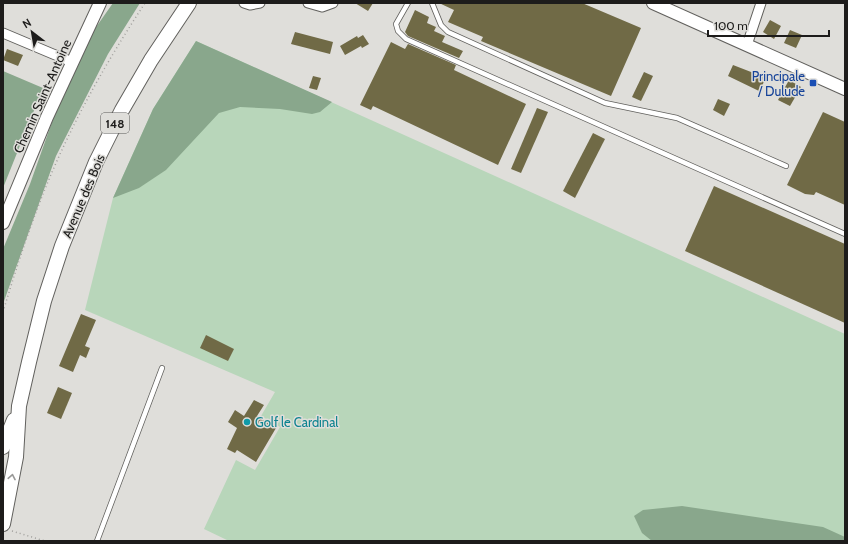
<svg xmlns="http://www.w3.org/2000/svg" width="848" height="544" viewBox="0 0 848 544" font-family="Cabin,sans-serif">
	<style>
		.green { fill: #b8d6ba }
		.forest { fill: #89a78c }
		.building { fill: #706a46 }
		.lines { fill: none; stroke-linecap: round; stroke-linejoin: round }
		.lane-casing { stroke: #61605d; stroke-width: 6 }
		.street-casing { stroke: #61605d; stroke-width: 11 }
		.secondary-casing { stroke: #61605d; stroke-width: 14 }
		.primary-casing { stroke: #61605d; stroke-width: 16 }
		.path { stroke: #a09f9c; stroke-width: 1.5; stroke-dasharray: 1 3; stroke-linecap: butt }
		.lane { stroke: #fff; stroke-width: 4.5 }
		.street { stroke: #fff; stroke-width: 9 }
		.secondary { stroke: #fff; stroke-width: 12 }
		.primary { stroke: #fff; stroke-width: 14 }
		.oneway { stroke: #999998 }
		.transit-dot { fill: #1a4fb4; stroke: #dfdeda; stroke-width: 1.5 }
		.culture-dot { fill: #0f9aa8; stroke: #dfdeda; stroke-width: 1.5 }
		.labels { text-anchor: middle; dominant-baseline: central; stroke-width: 3; stroke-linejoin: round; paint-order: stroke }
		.shield { fill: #dfdeda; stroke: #575654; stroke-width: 1 }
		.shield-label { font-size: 12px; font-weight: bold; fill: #1d1c1b }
		.transit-label { font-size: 13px; fill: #164399; stroke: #dfdeda; text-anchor: end }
		.street-label { font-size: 13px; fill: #1d1c1b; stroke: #dfdeda }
		.culture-label { font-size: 13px; fill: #0d838f; stroke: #dfdeda; text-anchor: start }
	</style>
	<rect width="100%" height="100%" fill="#dfdeda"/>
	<polygon class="green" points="196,41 845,334 845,541 229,541 204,529 236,460 255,470 280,427 261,416 275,392 85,310 113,198 153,109"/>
	<g class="forest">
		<polygon points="113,3 140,3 108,54 56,156 3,304 3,249 30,184 57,108 94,30"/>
		<polygon points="196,41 332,102 320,112 312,114 280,109 240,107 219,113 166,170 139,188 113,198 153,109"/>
		<polygon points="3,71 43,88 3,188"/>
		<polygon points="682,506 823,527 845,537 845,541 652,541 642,533 634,516 643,510"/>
	</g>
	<g class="building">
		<polygon points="355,3 373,3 368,11"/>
		<polygon points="439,3 582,3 641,28 611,96 481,41 483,37 448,22 454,10"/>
		<polygon points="415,10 429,17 427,23 436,27 434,31 445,36 442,42 463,51 459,58 408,36 405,32"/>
		<polygon points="770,20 781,26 774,39 763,32"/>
		<polygon points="790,30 802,35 796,48 784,43"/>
		<polygon points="295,32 333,42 330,54 291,44"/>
		<polygon points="363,35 369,44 362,48 361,46 345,55 340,46 357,36 358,38"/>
		<polygon points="391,42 405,49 408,44 456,65 454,70 526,104 498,165 373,106 371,110 360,105"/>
		<polygon points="7,49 23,55 18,66 3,60"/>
		<polygon points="733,65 764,77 762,81 764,82 759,91 728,76"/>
		<polygon points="644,72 653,76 641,101 632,97"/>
		<polygon points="313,76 321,78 317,90 309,88"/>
		<polygon points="789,80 801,87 790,106 778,100"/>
		<polygon points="718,99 730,104 724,116 713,110"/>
		<polygon points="537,108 548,112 521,173 511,169"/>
		<polygon points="823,112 845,122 845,205 816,192 814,195 805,194 787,185"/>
		<polygon points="593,133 605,139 575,198 563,191"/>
		<polygon points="714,186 845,244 845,323 685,251"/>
		<polygon points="81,314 96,320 85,346 90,348 86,358 80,355 73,372 59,366"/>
		<polygon points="206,335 234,349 228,361 200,348"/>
		<polygon points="58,387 72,393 61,419 47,413"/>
		<polygon points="254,400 264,405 257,416 276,428 256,462 237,450 235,453 227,449 237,428 228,422 235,410 244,416"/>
	</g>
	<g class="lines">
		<defs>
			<g id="lane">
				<polyline points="408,3 396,24 398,31 406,39 845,234"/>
				<polyline points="432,3 441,25 448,32 605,103 677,118 786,166"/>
				<polyline points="97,541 162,368"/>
			</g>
			<g id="street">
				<polyline points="244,3 250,5 260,3"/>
				<polyline points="308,3 322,7 333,3"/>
				<polyline points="3,33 72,62"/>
				<polyline points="747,45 761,3"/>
			</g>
			<g id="secondary">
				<polyline points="653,3 845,89"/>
				<polyline points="3,223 47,117 100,3"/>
			</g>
			<g id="primary">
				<polyline points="3,447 14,420"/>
				<polyline points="3,524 16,457 19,406 29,362 44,301 62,246 96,162 122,110 151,60 189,3"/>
			</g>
		</defs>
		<use href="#lane" class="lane-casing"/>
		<use href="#street" class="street-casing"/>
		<use href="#secondary" class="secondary-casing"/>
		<use href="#primary" class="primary-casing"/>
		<g class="path">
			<path d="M3,312C15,272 28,232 43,194C70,126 105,64 145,3"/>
			<polyline points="12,531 45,541"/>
		</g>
		<use href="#lane" class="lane"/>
		<use href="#street" class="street"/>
		<use href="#secondary" class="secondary"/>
		<use href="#primary" class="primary"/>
	</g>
	<defs><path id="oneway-chevron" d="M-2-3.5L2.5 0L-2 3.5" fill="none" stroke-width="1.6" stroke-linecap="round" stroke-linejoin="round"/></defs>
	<use class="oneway" href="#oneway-chevron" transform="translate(12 477) rotate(-79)"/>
	<rect class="transit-dot" x="809" y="79" width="8" height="8" rx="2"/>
	<circle class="culture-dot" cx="247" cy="422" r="4"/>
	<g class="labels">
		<rect class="shield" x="101" y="113" width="28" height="20" rx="3"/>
		<g class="shield-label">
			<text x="115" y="123">148</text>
		</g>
		<g class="transit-label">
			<text x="805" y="76">Principale<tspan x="805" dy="15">/ Dulude</tspan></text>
		</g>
		<g class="street-label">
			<text transform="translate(42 96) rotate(-66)">Chemin Saint-Antoine</text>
			<text transform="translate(83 196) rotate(-67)">Avenue des Bois</text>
		</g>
		<g class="culture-label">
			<text x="255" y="422">Golf le Cardinal</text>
		</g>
	</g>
	<rect width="848" height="544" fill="none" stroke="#1d1c1b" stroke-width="8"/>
	<g transform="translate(32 32) rotate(329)" stroke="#dfdeda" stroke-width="3" paint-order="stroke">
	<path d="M0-3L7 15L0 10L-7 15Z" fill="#1d1c1b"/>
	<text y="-6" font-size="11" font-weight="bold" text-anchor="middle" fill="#1d1c1b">N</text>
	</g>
	<path d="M708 30v6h121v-6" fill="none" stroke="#1d1c1b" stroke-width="2"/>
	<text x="714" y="30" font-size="12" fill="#1d1c1b" stroke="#dfdeda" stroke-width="3" paint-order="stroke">100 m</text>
</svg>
